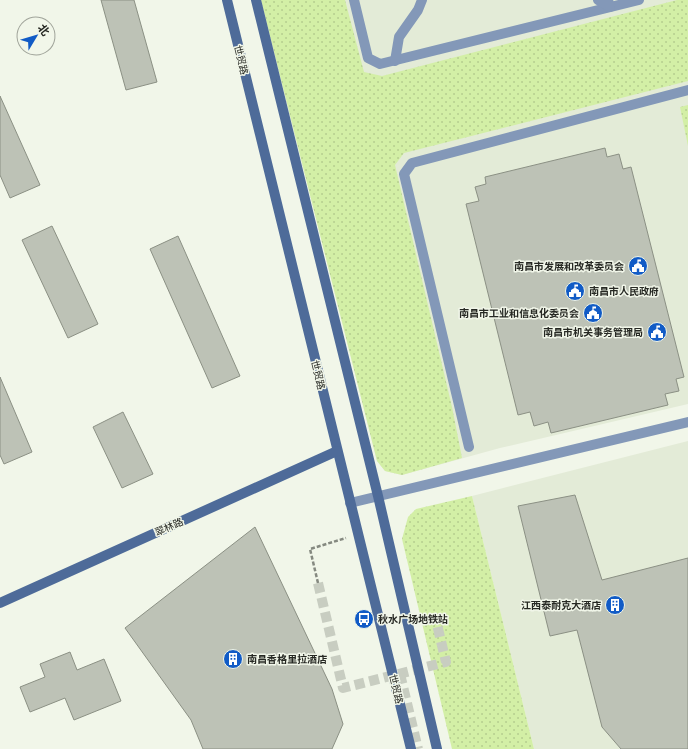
<svg xmlns="http://www.w3.org/2000/svg" width="688" height="749" viewBox="0 0 688 749" font-family="'DejaVu Sans','Noto Sans SC',sans-serif">
	<style>
		.built { fill: #e3ebd7 }
		.park { fill: url(#park-dots) }
		.building { fill: #bdc2b6; stroke: #8b9084 }
		.lines { fill: none; stroke-linecap: round; stroke-linejoin: round }
		.street-tunnel { stroke: #c8cdc1; stroke-width: 10; stroke-dasharray: 10 5; stroke-linecap: butt }
		.path { stroke: #858980; stroke-width: 2.5; stroke-dasharray: 4 2; stroke-linecap: butt }
		.street { stroke: #8398b8; stroke-width: 10 }
		.secondary { stroke: #4e6b99; stroke-width: 10 }
		.labels { text-anchor: middle; dominant-baseline: central; stroke-width: 3; stroke-linejoin: round; paint-order: stroke }
		.street-label { font-size: 10px; fill: #262823; stroke: #f1f6e9 }
		.poi-label { font-size: 10px; font-weight: bold; fill: #262823; stroke: #f1f6e9; text-anchor: end }
	</style>
	<defs>
		<pattern id="park-dots" width="8" height="8" patternUnits="userSpaceOnUse"><rect width="8" height="8" fill="#d3efa6"/><path d="M2 2h.1M6 6h.1" fill="none" stroke="#b5cd8f" stroke-width="1.8" stroke-linecap="round"/></pattern>
	</defs>
	<rect width="100%" height="100%" fill="#f1f6e9"/>
	<g class="built">
		<polygon points="261,0 688,0 688,404 500,448 402,475 385,471 377,461"/>
		<polygon points="688,441 688,749 534,749 472,496"/>
	</g>
	<g class="park">
		<polygon points="261,0 345,0 364,72 382,76 677,0 688,0 688,81 404,153 395,165 452,407 462,458 402,475 385,471 377,461"/>
		<polygon points="688,105 688,146 680,107"/>
		<polygon points="472,496 534,749 452,749 402,539 408,517 416,509"/>
	</g>
	<g class="building">
		<polygon points="101,0 134,0 157,82 126,90"/>
		<polygon points="0,96 40,185 10,198 0,175"/>
		<polygon points="605,148 607,157 619,154 623,169 631,167 684,377 676,379 679,391 665,394 668,405 551,433 548,422 534,426 530,412 518,415 466,204 479,201 475,187 486,184 485,177"/>
		<polygon points="52,226 98,324 68,338 22,240"/>
		<polygon points="178,236 240,376 212,388 150,249"/>
		<polygon points="0,377 32,452 4,464 0,455"/>
		<polygon points="123,412 153,474 122,488 93,427"/>
		<polygon points="575,495 602,580 688,558 688,749 621,749 602,727 577,630 550,636 518,506"/>
		<polygon points="255,527 332,689 343,724 332,749 203,749 191,720 125,628"/>
		<polygon points="70,652 77,670 104,659 121,701 74,720 65,698 30,712 20,687 45,677 40,664"/>
	</g>
	<g class="lines">
		<g class="street-tunnel">
			<polyline points="318,583 343,688 446,662 435,616"/>
			<polyline points="400,674 418,749"/>
		</g>
		<polyline class="path" points="318,583 310,549 346,538"/>
		<g class="street">
			<polyline points="354,0 368,58 380,64 639,0"/>
			<polyline points="598,0 610,7 608,0"/>
			<polyline points="395,61 399,37 418,10 422,0"/>
			<polyline points="469,447 404,174 412,163 688,90"/>
			<polyline points="350,503 688,422"/>
		</g>
		<g class="secondary">
			<polyline points="227,0 411,749"/>
			<polyline points="256,0 378,496 437,749"/>
			<polyline points="0,603 337,451"/>
		</g>
	</g>
	<defs>
		<symbol id="civic-disc" viewBox="-11 -11 22 22"><circle r="9.5" fill="#115bc6" stroke="#f1f6e9"/><path d="M-.6-6.5H3V-4.5H.6V-3L4-1V1h2V6H-6V1h2V-1L-.6-3ZM-1.2 2.5V6h2.4V2.5Z" fill="#fff"/></symbol>
		<symbol id="building-disc" viewBox="-11 -11 22 22"><circle r="9.5" fill="#115bc6" stroke="#f1f6e9"/><path d="M-4-6H4V6H1V3H-1V6H-4ZM-2.5-4.3h1.7v1.8h-1.7ZM.8-4.3h1.7v1.8H.8ZM-2.5-1h1.7V.8h-1.7ZM.8-1h1.7V.8H.8Z" fill="#fff"/></symbol>
		<symbol id="bus-disc" viewBox="-11 -11 22 22"><circle r="9.5" fill="#115bc6" stroke="#f1f6e9"/><path d="M-5-6H5V4H4V6H2V4H-2V6H-4V4H-5ZM-3.5-4V0h7V-4ZM-3.5 1.2v1.5H-2V1.2ZM2 1.2v1.5H3.5V1.2Z" fill="#fff"/></symbol>
	</defs>
	<g fill-rule="evenodd">
		<use href="#civic-disc" x="627" y="255" width="22" height="22"/>
		<use href="#civic-disc" x="564" y="280" width="22" height="22"/>
		<use href="#civic-disc" x="582" y="302" width="22" height="22"/>
		<use href="#civic-disc" x="646" y="321" width="22" height="22"/>
		<use href="#building-disc" x="604" y="594" width="22" height="22"/>
		<use href="#bus-disc" x="353" y="608" width="22" height="22"/>
		<use href="#building-disc" x="222" y="648" width="22" height="22"/>
	</g>
	<g class="labels">
		<g class="street-label">
			<text transform="translate(241 60) rotate(76)">世贸路</text>
			<text transform="translate(318 375) rotate(76)">世贸路</text>
			<text transform="translate(169 527) rotate(-24)">翠林路</text>
			<text transform="translate(396 689) rotate(76)">世贸路</text>
		</g>
		<g class="poi-label">
			<text x="624" y="266">南昌市发展和改革委员会</text>
			<text x="589" y="291" text-anchor="start">南昌市人民政府</text>
			<text x="579" y="313">南昌市工业和信息化委员会</text>
			<text x="643" y="332">南昌市机关事务管理局</text>
			<text x="601" y="605">江西泰耐克大酒店</text>
			<text x="378" y="619" text-anchor="start">秋水广场地铁站</text>
			<text x="247" y="659" text-anchor="start">南昌香格里拉酒店</text>
		</g>
	</g>
	<g transform="translate(36 36) rotate(52)"><circle r="19" fill="#f1f6e9" stroke="#a0a49a"/>
	<path d="M0-3L7 15L0 10L-7 15Z" fill="#115bc6"/>
	<text y="-6" font-size="11" font-weight="bold" text-anchor="middle" fill="#262823">北</text>
	</g>
</svg>
